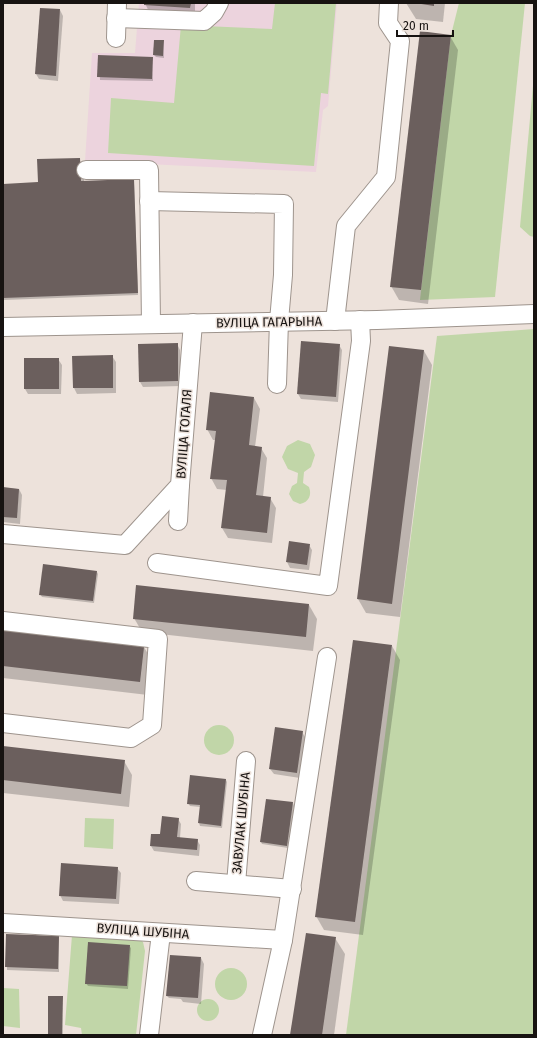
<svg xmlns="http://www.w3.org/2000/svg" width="537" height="1038" viewBox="0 0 537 1038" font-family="'Fira Sans',sans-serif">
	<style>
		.education { fill: #ecd3dd }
		.green { fill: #c1d6a8 }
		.shadow { fill: #0003 }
		.building { fill: #6b5f5d }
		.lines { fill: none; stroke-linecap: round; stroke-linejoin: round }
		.minor-casing { stroke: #9e948d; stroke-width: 20 }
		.minor { stroke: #fff; stroke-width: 18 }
		.labels { text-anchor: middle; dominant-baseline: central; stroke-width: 3; stroke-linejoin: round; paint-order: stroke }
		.street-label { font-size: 13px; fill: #171311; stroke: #ede2db }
	</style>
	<rect width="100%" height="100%" fill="#ede2db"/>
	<polygon class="education" points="139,3 337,3 328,106 323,110 316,172 85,161 92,53 135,53"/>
	<g class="green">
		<polygon points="275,3 336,3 328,94 321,93 314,166 108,153 111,98 174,103 181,25 272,29"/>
		<polygon points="459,3 525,3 495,297 420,300 451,35"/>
		<polygon points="534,75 534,237 530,236 520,227"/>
		<polygon points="534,329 534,1035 346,1035 437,336"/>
		<path d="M298,440L310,444L315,455L311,467L304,472L303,483L309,487C312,495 309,502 300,504L293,501L289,494L292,486L297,483L298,473L288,469L282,457L287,446Z"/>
		<circle cx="219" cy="740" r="15"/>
		<polygon points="85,818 114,819 113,849 84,847"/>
		<polygon points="72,935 137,937 143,942 145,951 136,1035 82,1035 81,1028 65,1025"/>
		<circle cx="231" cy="984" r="16"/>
		<polygon points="3,988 19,989 20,1028 3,1026"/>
		<circle cx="208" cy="1010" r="11"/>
	</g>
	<g class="shadow">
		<polygon points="145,3 195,3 195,15 149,12"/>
		<polygon points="406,3 445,3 443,22 416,19"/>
		<polygon points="60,10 63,16 58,81 39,79 36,74"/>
		<polygon points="450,36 458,50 428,304 399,300 391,286"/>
		<polygon points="163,41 164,58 156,57 154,55"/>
		<polygon points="99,56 152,58 153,81 100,80"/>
		<polygon points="79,159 84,167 84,182 133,180 134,183 138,295 4,300 3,295 3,185 40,183"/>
		<polygon points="177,344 180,350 181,386 143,387 140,382"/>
		<polygon points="339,345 342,350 338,402 301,399 298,394"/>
		<polygon points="390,347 424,351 432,365 400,617 366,613 358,599"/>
		<polygon points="112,356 116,362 116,393 77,394 74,388 73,357"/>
		<polygon points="58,359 62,365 61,394 28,394 25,389"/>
		<polygon points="3,361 4,364 4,393 3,393"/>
		<polygon points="254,398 260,409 255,447 261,448 267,458 263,497 270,498 276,508 272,543 228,538 222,528 227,490 217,489 211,478 216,440 213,440 207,429"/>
		<polygon points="3,488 19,489 22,495 20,524 3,522"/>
		<polygon points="309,545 312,550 309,570 290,568 287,562"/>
		<polygon points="97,572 98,574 94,603 42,597 40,594"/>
		<polygon points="309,605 317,619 313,651 142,632 134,618"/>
		<polygon points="3,631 144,647 152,661 148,695 3,678"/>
		<polygon points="392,646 400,660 363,935 324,930 316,916"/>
		<polygon points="302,732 305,737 300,778 274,774 270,769"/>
		<polygon points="3,747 124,761 132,775 129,807 3,793"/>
		<polygon points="226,780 227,782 222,828 200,826 199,823 200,807 190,806 188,803"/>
		<polygon points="293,803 294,806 288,848 262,844 261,842"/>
		<polygon points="178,819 181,824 180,838 197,840 200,845 199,856 154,851 151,846"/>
		<polygon points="117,868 121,873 119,904 63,901 60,895"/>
		<polygon points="7,935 59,937 59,972 7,970"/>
		<polygon points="335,938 345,954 334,1035 291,1035"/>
		<polygon points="129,946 131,948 128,989 88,986 86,983"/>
		<polygon points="201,958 204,964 201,1004 183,1002 181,999 169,998 167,996"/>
		<polygon points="62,997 63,1035 49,1035"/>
	</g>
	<g class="building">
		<polygon points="144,3 191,3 190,8 144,5"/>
		<polygon points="415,3 434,3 434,6"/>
		<polygon points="40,8 60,9 56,76 35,74"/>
		<polygon points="420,31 451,35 421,290 390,287"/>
		<polygon points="154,40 164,40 163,56 153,55"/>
		<polygon points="98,55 153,57 152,79 97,77"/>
		<polygon points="80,158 81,181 134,179 138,293 3,298 3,184 38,182 37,159"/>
		<polygon points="301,341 340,344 336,397 297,394"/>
		<polygon points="178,343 178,381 139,382 138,344"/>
		<polygon points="389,346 424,350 392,604 357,599"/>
		<polygon points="113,355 113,388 73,388 72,356"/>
		<rect x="24" y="358" width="35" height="31"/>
		<polygon points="210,392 254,397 249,445 262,447 256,495 271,497 267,533 221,528 227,480 210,479 216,431 206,430"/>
		<polygon points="3,487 19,489 17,518 3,517"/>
		<polygon points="289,541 310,544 307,565 286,562"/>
		<polygon points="43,564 97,571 93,601 39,595"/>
		<polygon points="136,585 309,604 306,637 133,619"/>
		<polygon points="3,630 144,647 140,682 3,666"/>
		<polygon points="353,640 392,645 355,922 315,917"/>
		<polygon points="275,727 303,731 297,773 269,769"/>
		<polygon points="3,746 125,760 121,794 3,780"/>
		<polygon points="190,775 226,779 221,826 198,823 200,805 187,804"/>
		<polygon points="266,799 293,802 287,846 260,842"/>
		<polygon points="162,816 179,818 177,837 198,839 197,850 150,846 151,834 160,834"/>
		<polygon points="61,863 118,867 116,899 59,896"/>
		<polygon points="306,933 336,937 322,1035 290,1035"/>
		<polygon points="6,934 59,936 58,969 5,967"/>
		<polygon points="88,942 130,945 127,986 85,984"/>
		<polygon points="170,955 201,957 198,998 166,996"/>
		<polygon points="48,996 63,996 62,1035 48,1035"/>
	</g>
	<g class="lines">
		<defs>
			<g id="minor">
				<polyline points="116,18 204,21 214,12 219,3"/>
				<polyline points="116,38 117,3"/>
				<polyline points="86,170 149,170 151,324"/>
				<polyline points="149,201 284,204 283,275 279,321 277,384"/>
				<polyline points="335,321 346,226 386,177 400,41 388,23 389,3"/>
				<polyline points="3,327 377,320 534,314"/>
				<polyline points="178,521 180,485"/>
				<polyline points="3,534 125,545 180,485 193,323"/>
				<polyline points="157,563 328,586 361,341 360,320"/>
				<polyline points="3,621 158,639 152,725 131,738 3,723"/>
				<polyline points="196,881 292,889"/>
				<polyline points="236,884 246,761"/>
				<polyline points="3,923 283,940"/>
				<polyline points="149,1035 161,933"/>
				<polyline points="262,1035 283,940 327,657"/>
			</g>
		</defs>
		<use href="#minor" class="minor-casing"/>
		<use href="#minor" class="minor"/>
	</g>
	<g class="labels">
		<g class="street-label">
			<text transform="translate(269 322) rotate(-1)">ВУЛІЦА ГАГАРЫНА</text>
			<text transform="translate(184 434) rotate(-86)">ВУЛІЦА ГОГАЛЯ</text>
			<text transform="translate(241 823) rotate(-85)">ЗАВУЛАК ШУБІНА</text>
			<text transform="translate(143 931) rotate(4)">ВУЛІЦА ШУБІНА</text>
		</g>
	</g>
	<rect width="537" height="1038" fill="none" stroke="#171311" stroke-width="8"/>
	<path d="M397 30v6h56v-6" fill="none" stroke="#171311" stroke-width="2"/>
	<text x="403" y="30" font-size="12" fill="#171311" stroke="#ede2db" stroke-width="3" paint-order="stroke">20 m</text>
</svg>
